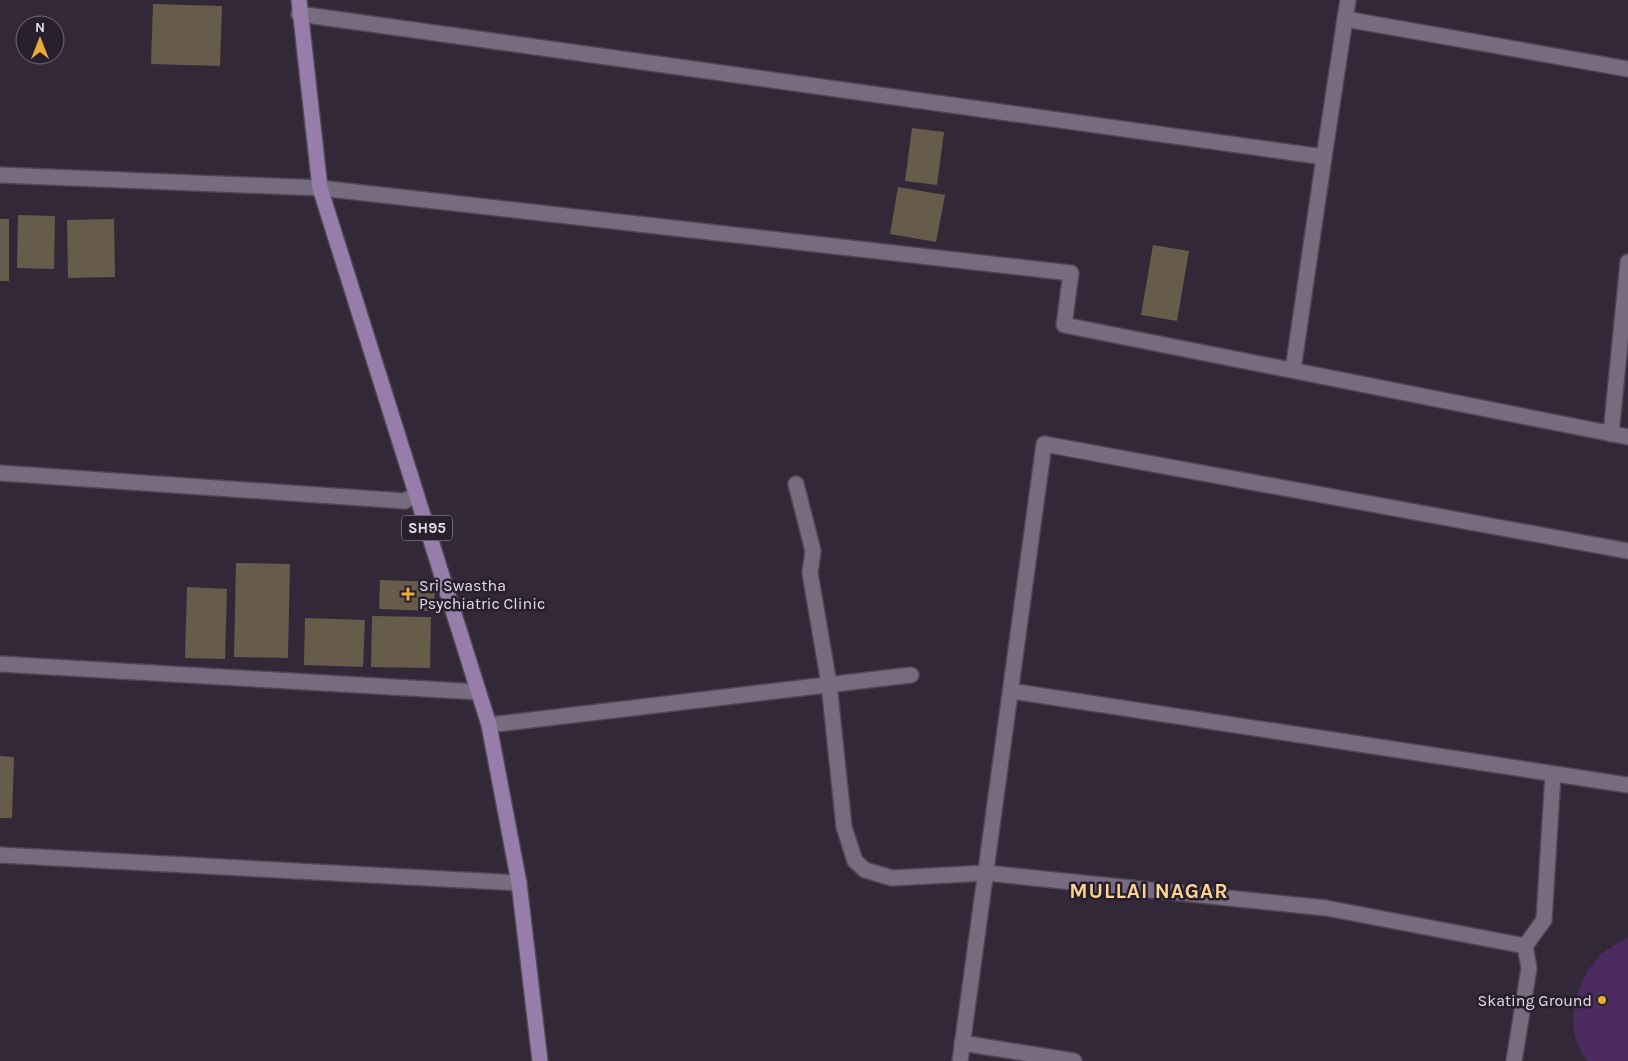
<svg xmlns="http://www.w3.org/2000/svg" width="1628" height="1061" viewBox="0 0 1628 1061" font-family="Karla,sans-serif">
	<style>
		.green { fill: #4c2b61 }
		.building { fill: #675c4a }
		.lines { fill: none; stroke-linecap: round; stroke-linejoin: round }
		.street-casing { stroke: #4e4653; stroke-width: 18 }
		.primary-casing { stroke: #4e4653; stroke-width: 18 }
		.street { stroke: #776c7f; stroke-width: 15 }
		.primary { stroke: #977daa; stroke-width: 15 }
		.poi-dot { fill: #e6ac36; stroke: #281f2e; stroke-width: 2 }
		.labels { text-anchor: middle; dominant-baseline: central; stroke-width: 5; stroke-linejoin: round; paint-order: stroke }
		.shield { fill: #281f2e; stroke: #aba4b0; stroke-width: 1 }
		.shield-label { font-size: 15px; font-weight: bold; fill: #e3dde7 }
		.poi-label { font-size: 16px; fill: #e3dde7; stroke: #281f2e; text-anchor: start }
		.district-label { font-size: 21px; font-weight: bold; letter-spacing: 1px; fill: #fcd48d; stroke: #281f2e }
	</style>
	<rect width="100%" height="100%" fill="#322838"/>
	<path class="green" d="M1628,937V1061H1588C1562,1034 1574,982 1599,957C1606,949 1619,943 1628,937Z"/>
	<g class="building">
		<polygon points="153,4 222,6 220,66 151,64"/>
		<polygon points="912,128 944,132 937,185 905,181"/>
		<polygon points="898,187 945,195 936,242 890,234"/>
		<polygon points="18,215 55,216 54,269 17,268"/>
		<rect x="0" y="219" width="9" height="62"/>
		<polygon points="114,219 115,277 68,278 67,220"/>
		<polygon points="1153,245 1189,251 1177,321 1141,315"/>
		<polygon points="236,563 290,564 288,658 234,657"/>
		<polygon points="380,580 435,582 434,611 379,609"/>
		<polygon points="187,587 227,589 225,659 185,658"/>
		<polygon points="372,616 431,617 430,668 371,667"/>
		<polygon points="305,618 365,620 363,667 304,665"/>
		<polygon points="0,756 14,757 12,818 0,818"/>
	</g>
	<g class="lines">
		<defs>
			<g id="street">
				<polyline points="1348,0 1345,19 1628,69"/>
				<polyline points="299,14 1324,157 1345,19"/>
				<polyline points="0,175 320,188 1071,273 1064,325 1628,437"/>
				<polyline points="1293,370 1324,157"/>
				<polyline points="1611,434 1628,262"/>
				<polyline points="0,473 405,501 416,494"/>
				<polyline points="796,484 813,551 810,573 829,684 844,827 855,861 865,870 892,878 986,873 1326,908 1525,946"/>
				<polyline points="0,664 478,692"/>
				<polyline points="1011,691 1628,785"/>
				<polyline points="489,725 911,675"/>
				<polyline points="0,855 519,883"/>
				<polyline points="962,1043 1074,1061"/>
				<polyline points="960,1061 1044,444 1628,551"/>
				<polyline points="1514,1061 1529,968 1525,946 1544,920 1553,774"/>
			</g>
			<polyline id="primary" points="299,0 320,188 489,725 519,883 540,1061"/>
		</defs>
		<use href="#street" class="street-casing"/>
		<use href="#primary" class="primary-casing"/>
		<use href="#street" class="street"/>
		<use href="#primary" class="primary"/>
	</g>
	<g class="poi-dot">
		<path d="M405.5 586.5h5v5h5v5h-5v5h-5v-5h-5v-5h5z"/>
		<circle cx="1602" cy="1000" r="5"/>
	</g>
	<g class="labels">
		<rect class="shield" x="402" y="515.5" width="50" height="25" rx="4"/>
		<g class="shield-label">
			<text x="427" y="528">SH95</text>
		</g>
		<g class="poi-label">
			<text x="419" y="585">Sri Swastha<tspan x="419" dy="18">Psychiatric Clinic</tspan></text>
			<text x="1592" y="1000" text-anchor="end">Skating Ground</text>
		</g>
		<g class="district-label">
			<text x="1149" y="891">MULLAI NAGAR</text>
		</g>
	</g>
	<g transform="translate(40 40)"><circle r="24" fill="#281f2e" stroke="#736b78"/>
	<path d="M0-4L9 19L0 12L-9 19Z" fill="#e6ac36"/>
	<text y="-8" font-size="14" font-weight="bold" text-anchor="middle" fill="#e3dde7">N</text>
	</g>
</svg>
